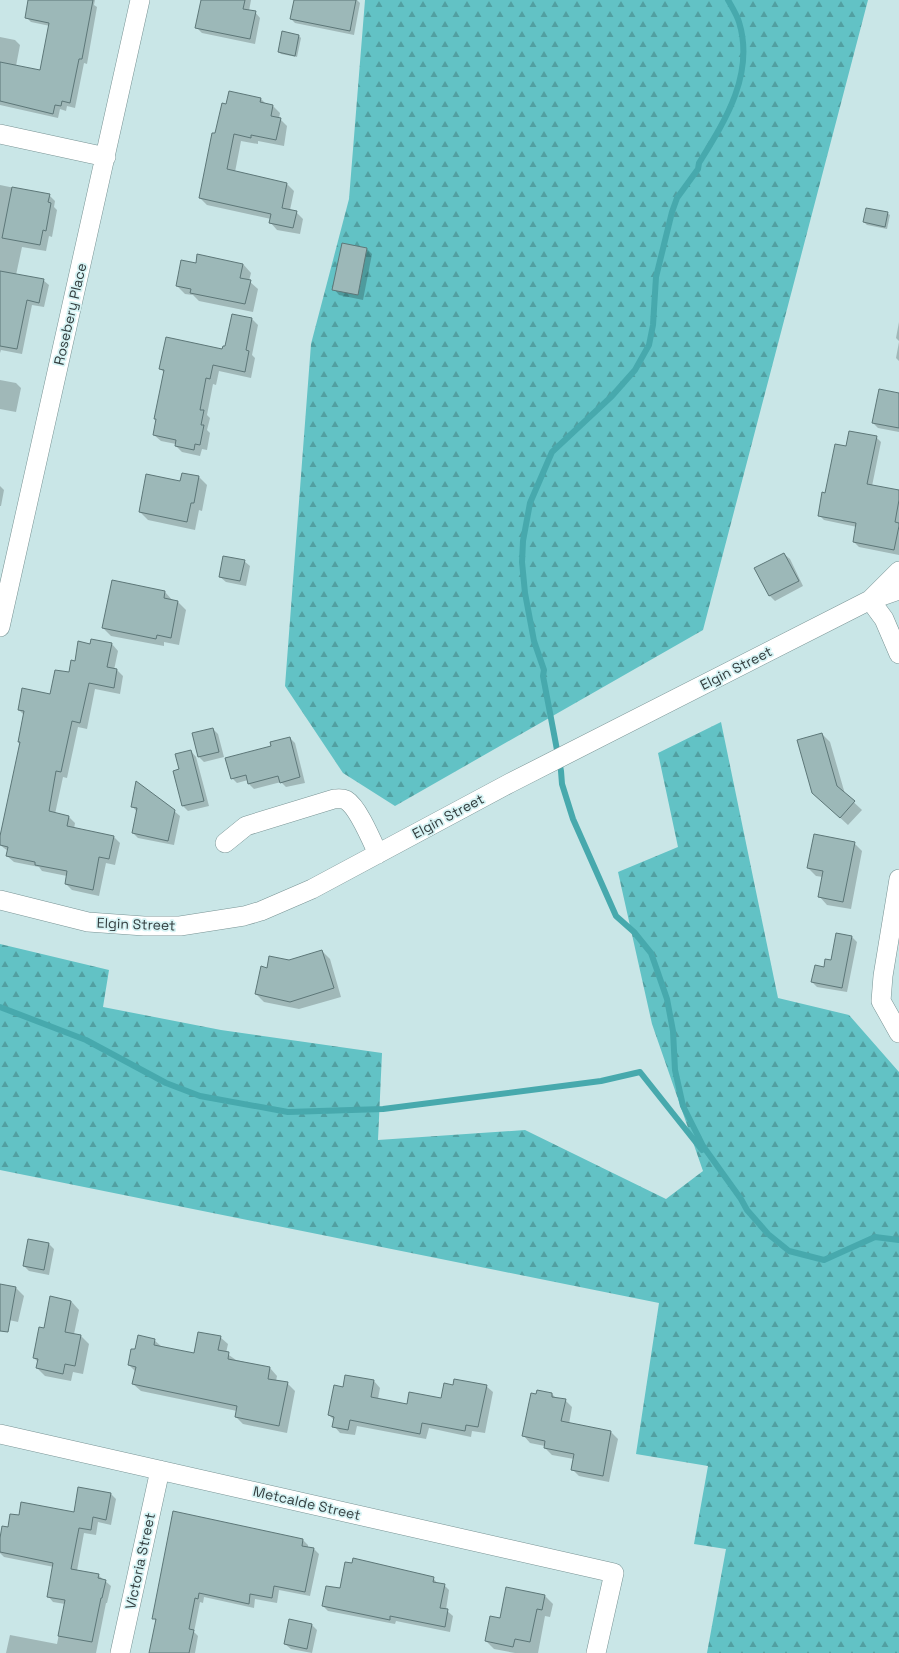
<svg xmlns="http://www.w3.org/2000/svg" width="899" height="1653" viewBox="0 0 899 1653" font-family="'Space Grotesk',sans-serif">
<defs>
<pattern id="forest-firs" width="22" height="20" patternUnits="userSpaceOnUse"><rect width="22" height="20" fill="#62c2c5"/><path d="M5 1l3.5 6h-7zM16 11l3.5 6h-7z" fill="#519fa1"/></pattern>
</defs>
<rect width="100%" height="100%" fill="#c9e6e7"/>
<path fill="url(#forest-firs)" d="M365,0H868L703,630L395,806L343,773L285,686L311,344L349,199Z
M721,722L778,998L849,1015L899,1072V1653H707L726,1549L694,1544L708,1466L636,1454L659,1303L0,1170V944L109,970L103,1007L221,1030L382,1053L378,1140L525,1130L666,1199L703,1171L652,1024L618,872L678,847L658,753Z"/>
<path fill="#0003" d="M29,0H95L94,5L97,7L87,64L84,63L75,108L67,106L66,111L60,109L58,118L0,105V37L15,40L20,45L16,66L41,71L50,26L31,22L26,17Z
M215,0H251L249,11L255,12L260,18L255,44L202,33L197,28Z
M295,0H357L360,3L354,35L295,23L291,19Z
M299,36L301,38L297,57L281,54L279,52Z
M261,99L266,104L273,106L280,113L279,118L287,126L284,146L258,141V144L241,141L235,172L287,184L294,191L290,210L296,212L303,219L300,234L277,230L270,222L271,219L207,205L200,198L216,134L227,105Z
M0,185L49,195L55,201L54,207L57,210L52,237L49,236L46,251L22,247L16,275L43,280L49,285L44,307L32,305L22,354L1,350L0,353Z
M887,213L890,215L887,229L867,225L864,222Z
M367,249L372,254L363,300L339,295L334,289Z
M196,264H243L251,273L249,281L258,289L253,312L199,301L193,295L185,294L177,286Z
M252,319L258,325L252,355L255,358L251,378L219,371L216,385L213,384L207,415L210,418L207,430L210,433L207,450L202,449L200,456L182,452L176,446V444L161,441L154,435L157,421L155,418L165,373L160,369L223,350Z
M899,322V341L896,338Z
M899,342V361L896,358Z
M0,380L16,383L21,388L16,412L0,409Z
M899,394V432L878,428L873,423Z
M876,437L881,442L872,486L899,491V555L859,547L854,542L857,527L824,520L819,515L826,494L847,447Z
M199,477L207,485L202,511L199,510L195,530L148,520L140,512L181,482Z
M0,486L4,490L1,506H0Z
M784,554L790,559L803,586L775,601L769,595Z
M244,561L250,566L246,586L226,582L220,577Z
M112,581L165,592L173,601L178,602L186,610L179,645L164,642V646L111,636L103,628Z
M112,644L118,651L114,670H117L123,676L120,694L95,689L87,729L78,727L67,778L63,777L55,814L69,817L75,823L74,829L113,836L120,843L115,865L106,863L99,896L72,890L66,884L67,876L42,871L39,867L14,862L7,856L8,851L0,845V842L21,744L19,742L24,715L19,710L51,695L69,674L75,662L91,645Z
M213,729L218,734L224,757L204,762L199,757Z
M822,734L830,742L845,794L862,810L848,825L822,801Z
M290,738L295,743L305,783L286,787L281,782L254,789L249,784L248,780L237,783L232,778L272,747Z
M191,751L196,757L209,806L188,811L183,806L174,772L180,770Z
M132,806L174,811L180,816L174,845L138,838L133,833L137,812Z
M854,843L862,851L851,909L827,905L819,896L823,877L816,876L808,868Z
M852,937L857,942L847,992L817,987L812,982Z
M322,951L330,959L341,997L299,1009L264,1002L256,994L268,969Z
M29,1240L49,1244L54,1249L49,1275L29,1271L24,1266Z
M0,1285L16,1288L24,1296L18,1322L0,1318Z
M71,1301L79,1310L74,1334L81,1336L89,1344L83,1374L73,1372L71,1381L45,1376L37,1368L38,1362L34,1358L45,1329Z
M220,1337L228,1344L226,1353L236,1360L270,1368L277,1376L276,1381L287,1383L295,1391L287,1433L243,1424L236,1417L237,1411L141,1391L133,1384L136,1372L129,1365L136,1351L154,1340L162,1347L194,1354Z
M346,1376L374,1381L380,1388L378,1399L408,1405L442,1399L454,1386H486L493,1392L485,1433L472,1431L471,1437L429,1428L426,1439L357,1426L355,1435L340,1433L334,1426L335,1421L329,1415L344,1388Z
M552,1394L557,1399L565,1400L572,1407L569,1424L611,1432L618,1439L609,1482L579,1476L572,1469L574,1459L552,1455L545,1448V1446L530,1443L524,1436L537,1395Z
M111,1494L116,1499L111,1525L98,1522L96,1535L84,1533L77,1571L98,1575L111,1586L107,1603H106L96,1653H6L10,1635L57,1644L65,1604L53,1602L48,1596L54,1567L4,1557L0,1553V1543L9,1528L19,1517L74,1513Z
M174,1512L303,1540L308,1545V1548L314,1549L319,1554L310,1596L279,1590L277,1603L255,1599L254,1608L204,1597L203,1603L200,1602L194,1632L198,1636L195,1653H150L156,1621L154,1618Z
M433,1578L438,1584L444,1585L449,1590L446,1610L453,1616L450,1632L396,1621L395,1624L328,1611L323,1606L341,1590Z
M545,1596L553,1604L550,1617L545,1616L538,1653H515L494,1649L486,1641L500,1619Z
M312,1625L317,1630L312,1653L291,1649L285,1644Z"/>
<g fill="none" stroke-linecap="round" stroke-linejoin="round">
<path stroke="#47a9ad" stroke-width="6" d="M728,0C732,7 737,15 739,22C755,74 725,121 699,163L698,169L677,198L672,212L656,277L653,325L649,345L635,370L612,396L552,452L530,503L523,541L522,562L525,593L534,641L544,670L543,676L561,771L562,784L573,819L616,916L634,932L651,953L657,970L667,999L673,1031L675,1070L683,1106L703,1146L741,1199L747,1210L768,1234L789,1251L824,1260L875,1237L899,1240
M0,1007L86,1040L166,1083L200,1096L288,1112L383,1109L601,1081L640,1072L702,1150"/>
</g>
<path fill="#9cb8b8" stroke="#5d7778" d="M28,0H93L82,59H79L70,103L62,101L61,106L55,105L53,114L0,101V62L40,70L49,23L25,18Z
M201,0H245L243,9L256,11L250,39L195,28Z
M294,0H356L350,31L290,19Z
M282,31L299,35L295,56L278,52Z
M229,91L261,98L260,102L273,105L271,116L281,118L276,140L251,135V138L234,134L227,169L287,183L282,208L297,211L293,228L269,223L271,214L199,198L212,133H215L222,103L226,104Z
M12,187L50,194L48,202L51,203L46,231L43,230L40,245L2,238Z
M866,208L888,212L885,227L863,222Z
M342,243L367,248L358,295L332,290Z
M197,254L243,264L240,278L251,280L245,304L190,293L191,289L176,286L181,260L196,263Z
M0,271L44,279L39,303L27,300L17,349L0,346Z
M232,314L252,318L246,350L249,351L245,372L213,365L210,379L206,378L200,410H204L201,425H204L200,445L195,444L194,450L175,446L176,440L153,435L156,419H154L164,370L159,369L166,337L222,349L223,346H225Z
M879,389L899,393V428L872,423Z
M849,431L877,436L867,484L899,490V500L895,522L899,523V526L894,550L853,542L856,523L818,516L822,492L825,493L835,444L846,446Z
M182,473L199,476L194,503H191L187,522L139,512L146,474L180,481Z
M784,553L799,581L769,596L754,568Z
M223,556L245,560L240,581L219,577Z
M112,580L165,591L164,598L178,601L171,638L157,635L156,639L102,628Z
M91,639L112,643L107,667L117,669L114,688L89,683L80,723L72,721L61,772L56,771L49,811L69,816L67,826L114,836L109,859L99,857L93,890L65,884L67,871L35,865V862L6,856L8,847L0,845V836L20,742H18L24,711L18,710L22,688L50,694L55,670L69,672L71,660L75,661L78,641L90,644Z
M213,728L219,752L198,757L192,733Z
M822,733L837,786L855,801L840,818L812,793L797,740Z
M290,737L300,777L280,783L278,776L248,784L246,775L231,779L225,758L271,746L270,742Z
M191,750L204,801L182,806L173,771L179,769L175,754Z
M136,781L175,810L168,841L132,833L137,808L131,807Z
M814,834L855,842L843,902L818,897L823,871L807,868Z
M836,933L852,936L842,988L811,982L815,965L824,967L825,959L831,960Z
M322,950L334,988L290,1002L255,994L261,966L267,968L269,956L289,960Z
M28,1239L49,1243L44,1270L23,1266Z
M0,1284L16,1287L8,1332L0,1331Z
M50,1296L71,1301L65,1332L81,1335L75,1366L65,1364L63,1374L36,1368L38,1359L33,1358L39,1327L44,1328Z
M198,1332L221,1336L218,1350L229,1352L228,1359L270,1367L268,1379L288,1382L279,1426L235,1417L237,1406L132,1384L136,1367L128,1365L131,1349H135L138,1335L155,1339L154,1345L194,1353Z
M345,1375L374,1380L371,1397L407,1404L409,1392L441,1398L444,1383L453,1385L454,1379L487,1385L478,1427L466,1425L465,1431L422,1423L420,1434L350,1420L348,1430L332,1427L334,1417L328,1415L334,1385L343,1387Z
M537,1390L552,1393V1397L566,1399L561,1421L611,1431L603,1476L571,1470L574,1454L544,1448L545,1441L522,1436L531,1393L536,1394Z
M78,1487L111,1493L106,1520L93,1517L91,1530L79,1528L71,1569L99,1574L98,1578L106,1580L102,1598H101L92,1642L58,1636L65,1600L47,1597L53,1563L0,1552V1538L2,1526L8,1527L10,1514L19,1515L21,1502L74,1512Z
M173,1511L303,1539L302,1546L314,1548L305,1592L274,1586L272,1598L250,1594L249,1604L199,1593L198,1599L195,1598L189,1629L194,1630L189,1653H149L156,1619H152Z
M353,1558L434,1577L433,1582L445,1584L440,1608L448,1609L445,1627L390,1616V1620L322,1606L326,1586L340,1588L345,1562L352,1563Z
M506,1587L545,1595L542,1610L537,1609L530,1642L515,1639L513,1647L485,1641L490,1616L500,1618Z
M289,1619L312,1624L307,1649L284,1644Z"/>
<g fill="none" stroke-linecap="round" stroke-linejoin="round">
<defs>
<path id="minor" d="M0,134L106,157
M871,599L899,571
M870,600L884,619L899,654
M0,627L140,0
M225,843L246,826L334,799C337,799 342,798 346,800C358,807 372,841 378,854
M899,879L883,976L881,1001L899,1033
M0,900L88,922L144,926H180L244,916L261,911L312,889L510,783L870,600L899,590
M0,1434L614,1573L596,1653
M120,1653L160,1470"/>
</defs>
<use href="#minor" stroke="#789394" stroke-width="20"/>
<use href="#minor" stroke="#fff" stroke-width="19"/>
</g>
<g text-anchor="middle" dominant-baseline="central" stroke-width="3.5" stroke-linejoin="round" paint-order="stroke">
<g font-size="14" fill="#333e3f" stroke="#d6f3f4">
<text transform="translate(70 314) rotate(-77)">Rosebery Place</text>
<text transform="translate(736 668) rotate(-27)">Elgin Street</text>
<text transform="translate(448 816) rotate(-28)">Elgin Street</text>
<text transform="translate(136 924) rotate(2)">Elgin Street</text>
<text transform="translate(307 1503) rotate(13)">Metcalde Street</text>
<text transform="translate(140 1561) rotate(-78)">Victoria Street</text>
</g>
</g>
</svg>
